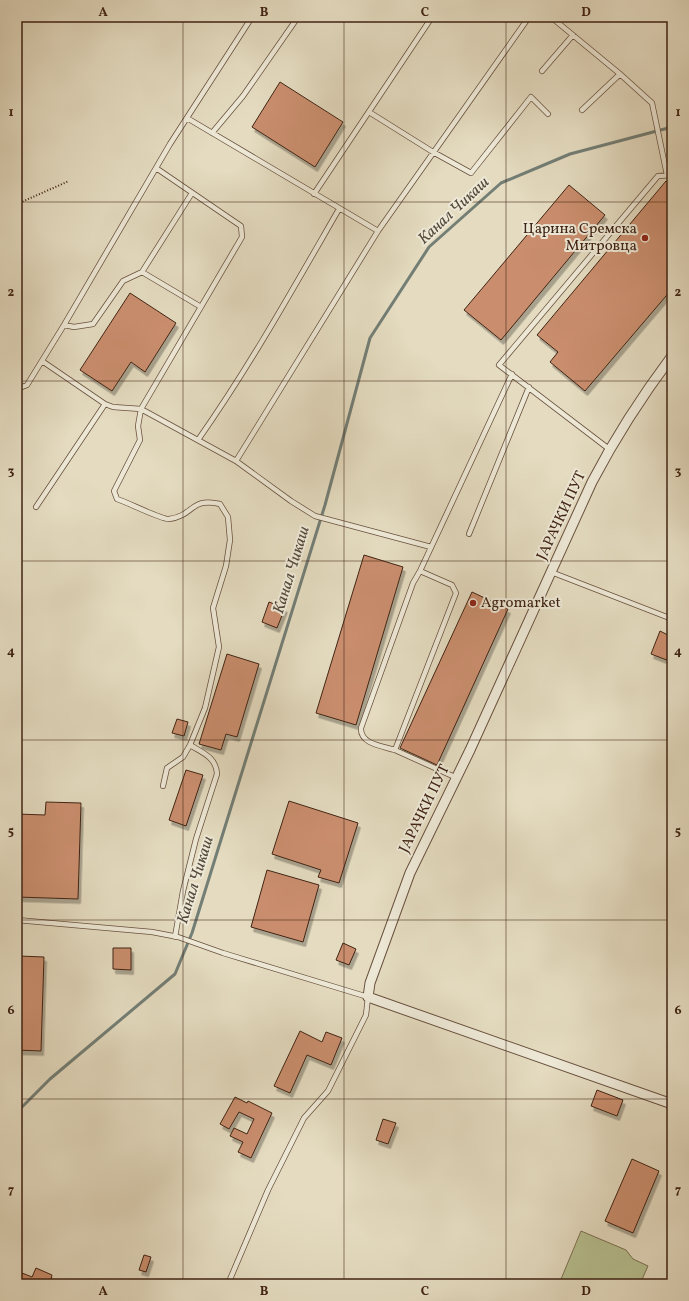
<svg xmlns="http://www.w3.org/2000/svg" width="689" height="1301" viewBox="0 0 689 1301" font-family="Vollkorn,serif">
<defs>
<filter id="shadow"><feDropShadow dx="2.5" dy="4.5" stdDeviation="0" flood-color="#0004"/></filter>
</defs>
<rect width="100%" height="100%" fill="#e4dbc0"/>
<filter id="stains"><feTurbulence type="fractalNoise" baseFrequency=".005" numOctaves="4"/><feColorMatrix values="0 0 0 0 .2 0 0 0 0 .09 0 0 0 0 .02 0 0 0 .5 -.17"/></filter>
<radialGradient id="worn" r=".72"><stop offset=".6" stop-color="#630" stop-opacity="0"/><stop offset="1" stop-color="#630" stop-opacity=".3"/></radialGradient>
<path fill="#b7bf90" stroke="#7b7152" d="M581,1231L626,1250L633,1259L648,1266L640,1284H559Z"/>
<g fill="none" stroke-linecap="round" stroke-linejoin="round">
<path stroke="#737e75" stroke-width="3" d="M17,1112L50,1079L175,974L192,933L325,505L370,338L429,247L501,183L570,154L672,127"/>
</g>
<path fill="#ca8e6e" stroke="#3f2313" filter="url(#shadow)" d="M280,82L343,122L315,167L252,127Z
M666,181L672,187V289L585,391L550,362L558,352L537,335Z
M569,185L605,215L501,340L464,310Z
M130,293L176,323L145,372L131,362L112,391L80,370Z
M364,555L403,567L356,725L316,713Z
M472,592L508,609L437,765L400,748Z
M269,602L285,608L277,628L262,622Z
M660,631L672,637V662L651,654Z
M227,654L259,664L237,737L226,734L221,750L199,744Z
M177,719L188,722L184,736L172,733Z
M186,770L203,775L186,826L169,820Z
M289,801L358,823L339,883L318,877L321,870L272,854Z
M46,802L81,803L78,899L17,897V814L45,815Z
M267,870L319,885L303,942L251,927Z
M343,943L356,949L349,965L336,960Z
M113,948H131V970L113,969Z
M19,956L44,957L41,1051L17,1050Z
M300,1031L322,1042L326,1032L342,1038L331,1065L307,1055L290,1093L274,1086Z
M597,1090L623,1100L617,1116L591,1106Z
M235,1097L247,1103L248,1101L272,1113L251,1158L238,1152L243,1142L230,1136L234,1128L247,1134L254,1119L239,1112L229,1129L220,1124Z
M383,1119L396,1123L388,1144L376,1140Z
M632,1159L659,1171L633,1233L605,1221Z
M144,1255L151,1257L146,1272L139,1270Z
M36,1268L52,1275L50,1284H17V1271L32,1277Z"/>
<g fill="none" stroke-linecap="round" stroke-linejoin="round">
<defs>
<path id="service" d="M551,17L620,74L652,103L667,175
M542,71L573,35
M582,110L620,74
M369,112L433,152L471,173L531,97L548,114
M187,118L378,231
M212,133L243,96L298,17
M156,168L241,226L242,237L141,409L138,426L140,440L114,491L117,499C127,502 162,520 169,519C194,516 190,497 220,504L228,517L230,540L226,566L213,608L219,647L205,708L190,745L183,757L167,768L163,786
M314,194L432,17
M142,272L201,307
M64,325L74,327L93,324L123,281L142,272L192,193
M42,361L105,404L113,407L141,409L236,461L291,501L315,516L431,547
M17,389L27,385L64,325L170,144L252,17
M198,440C250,366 294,287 339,209
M609,449L499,365L658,176L672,175
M236,461L378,231L529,17
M36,507L105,404
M469,534L529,387
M551,572L672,619
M395,750C382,746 360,744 361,728L413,583L420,571
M457,778L395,750L456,593L452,585L420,571L512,374
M17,920L152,932L178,937L223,953L368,997L366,1015L328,1091L304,1118L268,1190L228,1284
M175,937L183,891L196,839L217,774C216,757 203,753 190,745"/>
<path id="minor" d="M672,356C642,396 615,438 592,482L470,750L410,873L370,983L368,997L672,1104"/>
</defs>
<use href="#service" stroke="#68513e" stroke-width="6"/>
<use href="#minor" stroke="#68513e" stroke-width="11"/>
<path stroke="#3f2313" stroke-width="2" stroke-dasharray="1 2" stroke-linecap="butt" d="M17,204L69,181"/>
<use href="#service" stroke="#ede8d6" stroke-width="4.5"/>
<use href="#minor" stroke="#ede8d6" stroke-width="9"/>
</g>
<path fill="none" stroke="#3f2313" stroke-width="1" stroke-opacity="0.55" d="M183,17V1284M344,17V1284M506,17V1284M17,202H672M17,381H672M17,561H672M17,740H672M17,920H672M17,1099H672"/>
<g fill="#8f2418" stroke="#ede8d6" stroke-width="1.5">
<circle cx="645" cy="238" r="4"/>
<circle cx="473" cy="603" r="4"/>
</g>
<g text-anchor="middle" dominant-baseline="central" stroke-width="4" stroke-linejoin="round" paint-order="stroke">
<g font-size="15" fill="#3f2313" stroke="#ede8d6" text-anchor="end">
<text x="637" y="229">Царина Сремска<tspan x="637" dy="17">Митровца</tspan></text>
<text x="481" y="603" text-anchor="start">Agromarket</text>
</g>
<g font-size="15" fill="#3f2313" stroke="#ede8d6">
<text transform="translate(562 516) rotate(-65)">ЈАРАЧКИ ПУТ</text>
<text transform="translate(425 809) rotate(-64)">ЈАРАЧКИ ПУТ</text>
</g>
<g font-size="16" font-style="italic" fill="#54493c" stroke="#ede8d6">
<text transform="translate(454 211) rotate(-43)">Канал Чикаш</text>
<text transform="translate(292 570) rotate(-73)">Канал Чикаш</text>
<text transform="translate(196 880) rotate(-73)">Канал Чикаш</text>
</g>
</g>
<rect width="689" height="1301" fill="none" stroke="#e4dbc0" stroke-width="44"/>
<rect x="22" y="22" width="645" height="1257" fill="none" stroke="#3f2313" stroke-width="1.5"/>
<g font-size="13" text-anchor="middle" font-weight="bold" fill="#3f2313">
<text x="103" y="16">A</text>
<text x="264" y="16">B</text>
<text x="425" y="16">C</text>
<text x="586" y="16">D</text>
<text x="11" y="116">1</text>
<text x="678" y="116">1</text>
<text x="11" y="296">2</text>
<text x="678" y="296">2</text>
<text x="11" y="475">3</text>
<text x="678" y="475">3</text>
<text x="11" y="655">4</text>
<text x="678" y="655">4</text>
<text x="11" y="835">5</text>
<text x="678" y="835">5</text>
<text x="11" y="1014">6</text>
<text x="678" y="1014">6</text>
<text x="11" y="1194">7</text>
<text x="678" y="1194">7</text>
<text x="103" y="1295">A</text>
<text x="264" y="1295">B</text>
<text x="425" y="1295">C</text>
<text x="586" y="1295">D</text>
</g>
<rect width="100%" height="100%" filter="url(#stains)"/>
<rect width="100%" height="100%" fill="url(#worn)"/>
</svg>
